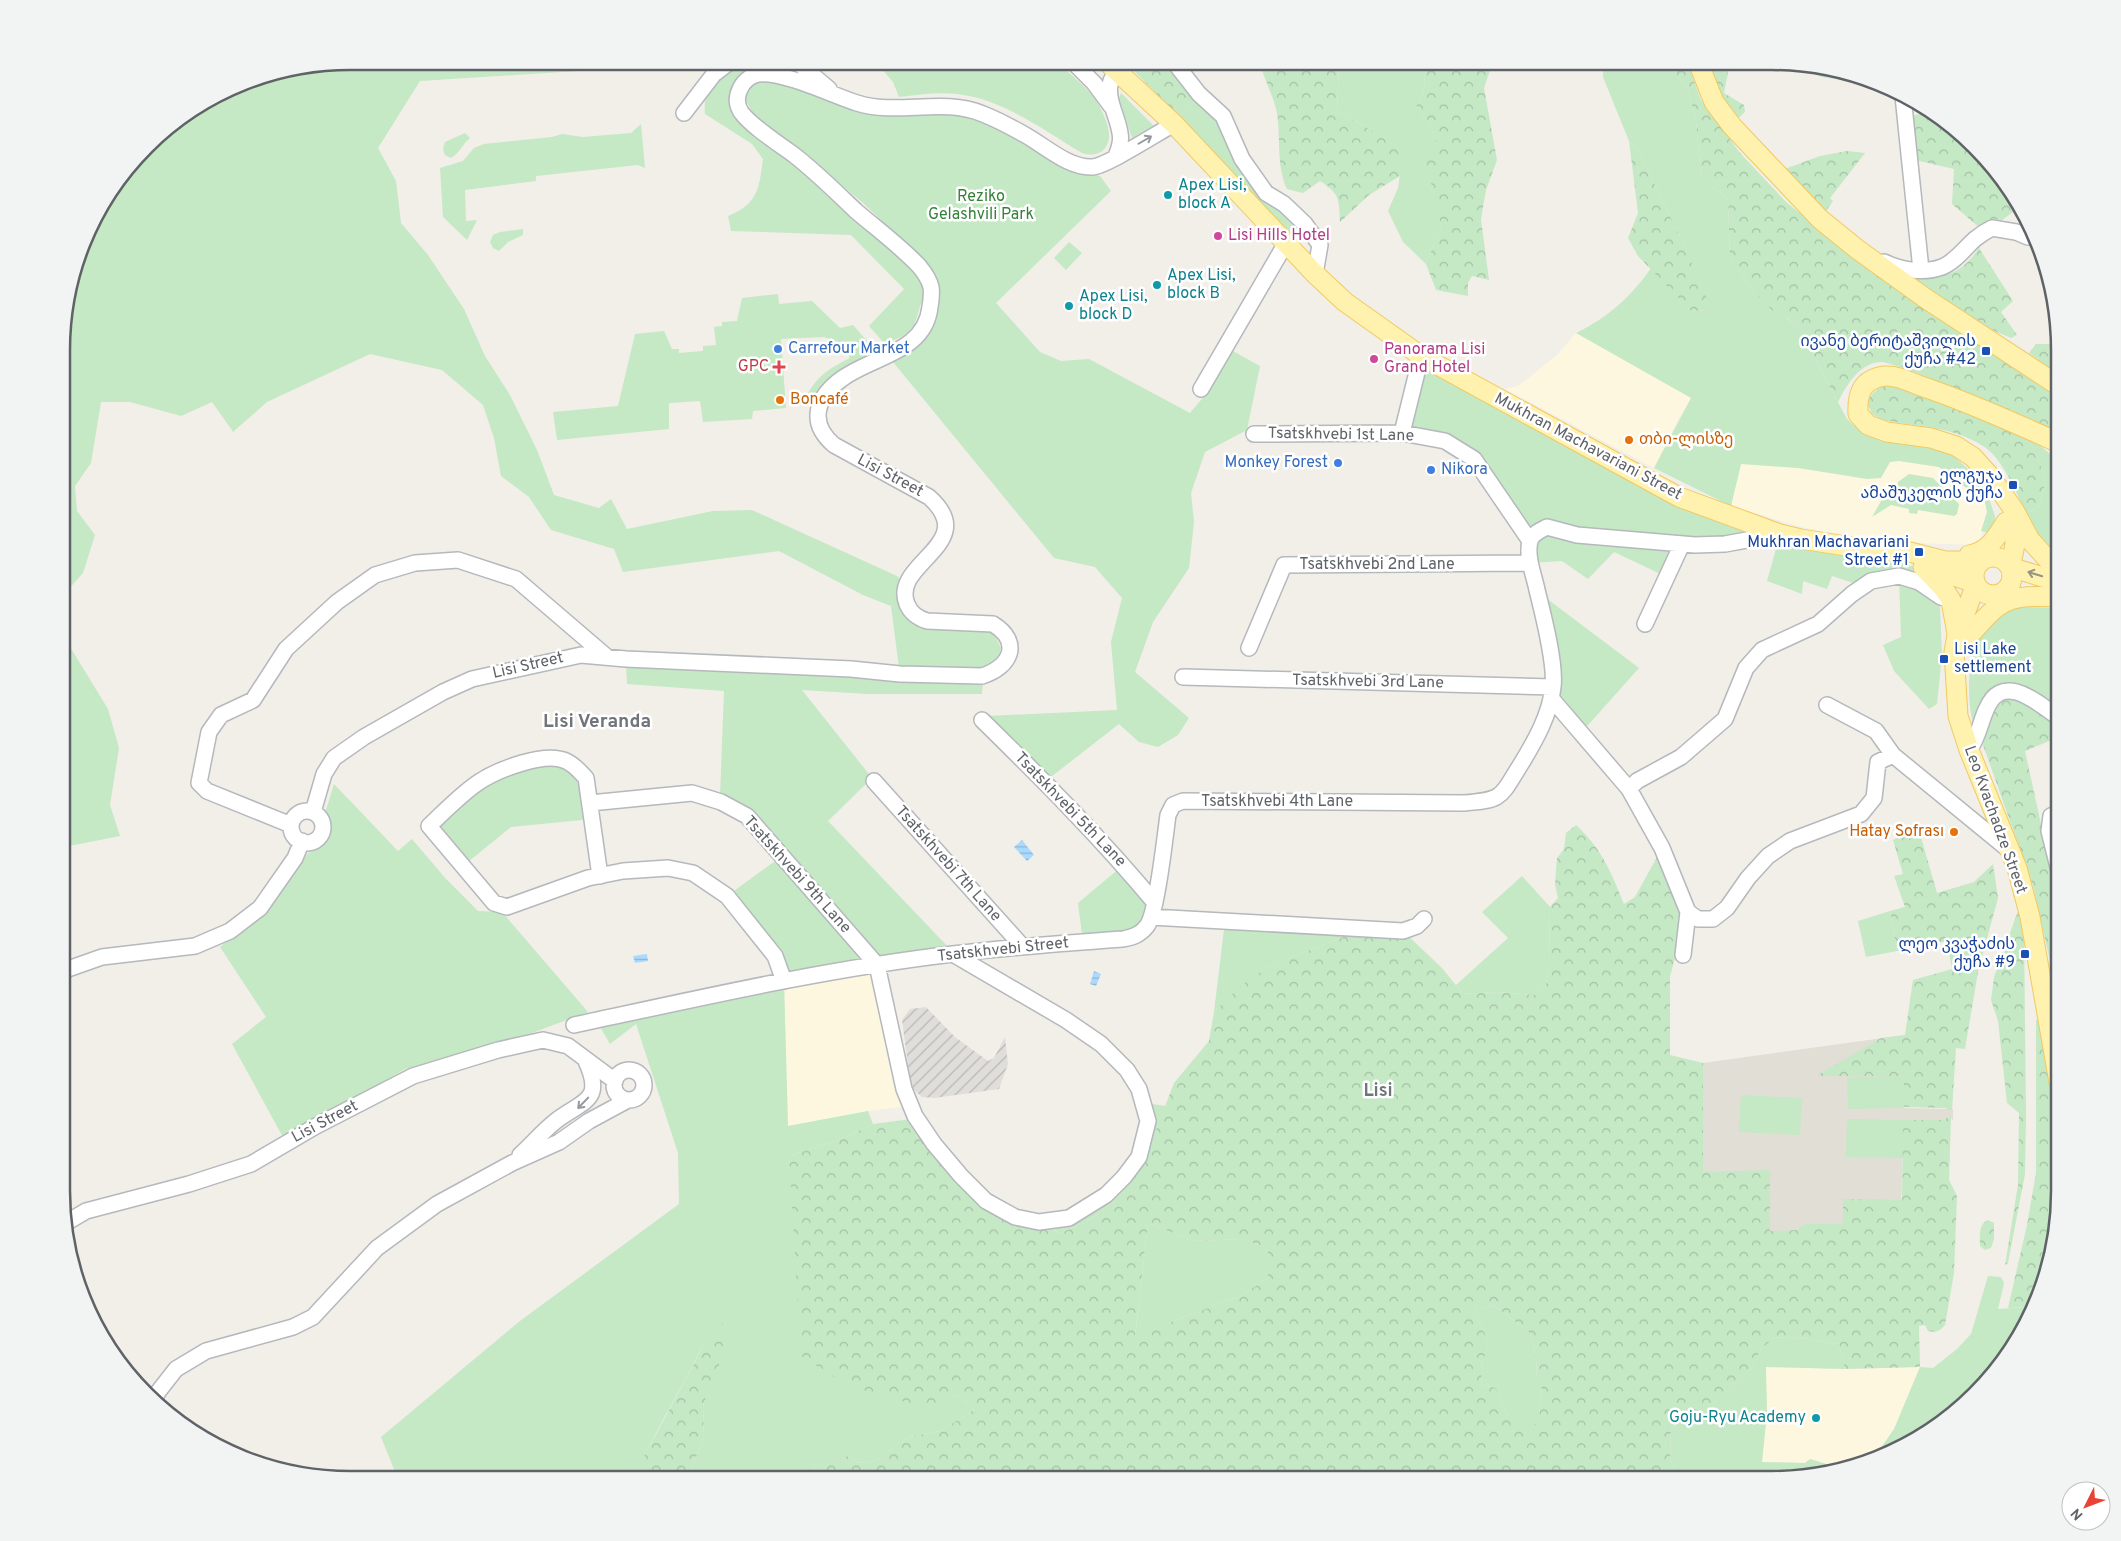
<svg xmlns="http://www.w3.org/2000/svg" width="2121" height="1541" viewBox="0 0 2121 1541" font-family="Overpass,'Noto Sans Georgian',sans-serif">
<defs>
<pattern id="industrial-furrows" width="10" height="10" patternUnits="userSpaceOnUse" patternTransform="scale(1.25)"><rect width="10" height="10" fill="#e0deda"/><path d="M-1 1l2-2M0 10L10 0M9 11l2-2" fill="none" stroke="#b9b8b5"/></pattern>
<pattern id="forest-crowns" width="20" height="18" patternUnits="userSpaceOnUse" patternTransform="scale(1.25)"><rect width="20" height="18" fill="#c5e8c5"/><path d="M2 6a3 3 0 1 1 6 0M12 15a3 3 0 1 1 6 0" fill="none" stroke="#a3c0a4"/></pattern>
<pattern id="water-rules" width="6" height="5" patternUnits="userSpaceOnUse" patternTransform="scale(1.25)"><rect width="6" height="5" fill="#aadaff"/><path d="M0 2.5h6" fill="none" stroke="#8eb4d2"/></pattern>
</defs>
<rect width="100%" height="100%" fill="#f1efe8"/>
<path fill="#fef7e0" d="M1576,333L1692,398L1680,416L1654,468L1505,389L1518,386L1557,355Z
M1899,461L1939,467L1985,503L1987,512L1979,545L1882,542L1805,528L1731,506L1741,464L1798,468Z
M877,965L909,1106L868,1111L788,1126L784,981Z
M1765,1367L1845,1369L1920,1367L1894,1429L1876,1455L1846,1470L1810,1459L1805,1463L1762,1462L1767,1413Z"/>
<path fill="url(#industrial-furrows)" d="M926,1007L955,1037L988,1061L994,1058L1005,1037L1008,1064L999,1089L934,1098L922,1097L913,1089L910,1080L902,1020L910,1009Z"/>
<path fill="#e1ded6" d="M1905,1035L1904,1108L1953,1109V1120L1951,1118L1946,1120H1903L1900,1272L1703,1270V1063Z"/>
<path fill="#c5e8c5" d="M350,61H609L610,69L420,81L378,148L396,181L401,223L428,255L464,309L485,356L510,395L537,450L554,495L599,508L611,499L627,529L713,511L752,510L897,576L902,581L907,613L986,628L993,632L1001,648L999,657L986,669L899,668L891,606L863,595L779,551L623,572L614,549L551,530L529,497L501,476L494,438L483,405L442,370L370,354L267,402L234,431V433L212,402L181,416L130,402H101L91,463L75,486L77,511L95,535L83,573L65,593L64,600V313L91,222L159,133L240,83Z
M748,61H761L767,68L744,71L733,85L730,105L736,119L786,156L893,248L922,280L923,297L914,326L903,336L885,344L869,326L904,289L851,235L731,231L728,216C758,204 759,189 763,159L752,144L705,114C702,84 721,69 748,61Z
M875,61L1058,62C1078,83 1096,91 1106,121C1109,130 1111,138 1106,147C1100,155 1091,156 1082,153C1043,130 1003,99 957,94C937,92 918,95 899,97L893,82Z
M1358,62H1416C1430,76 1425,92 1416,107L1430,123L1436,145L1427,161L1441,226L1426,264L1403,242L1388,211L1398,188L1403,152L1373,131L1337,111L1339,64L1352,72Z
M1603,62H1665L1687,87L1696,121L1701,176L1728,200L1730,258L1756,294L1797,326L1847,419L1862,433L1937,447L1950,453L1975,475L1987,493L1995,516L1994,534L1981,531L1987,512L1985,502L1939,467L1899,461L1890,462L1881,478L1867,479L1798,468L1741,464L1731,506L1654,468L1691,398L1576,333C1606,319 1633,295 1651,268L1691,311L1711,310L1683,243L1639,152L1629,141L1603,77Z
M756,80H766L831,100L953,110L978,115L1071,168L1100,176L1111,191L996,303L1040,352L1061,361L1089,359L1190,413L1206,394L1231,350L1260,366L1247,430L1205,452L1191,493L1194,522L1189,568L1153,622L1135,672L1189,718L1178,735L1158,747L1139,742L1119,724L1047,780L987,716L1117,710L1111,642L1122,598L1095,567L1054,558L893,362L929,332L937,319L936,283L922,259L862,202L753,113L745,99L748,87Z
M1121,93L1154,126L1132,138L1119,98Z
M1197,99L1220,119L1296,223L1302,235L1293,239L1179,116Z
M641,124L645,168L638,165L536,176V181L465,190L466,221L477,220L467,240L443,217L440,168L463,161L474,148L484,144L552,137L562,134L583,137L631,133Z
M465,133L470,138C462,144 460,153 451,158L445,155L443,149L445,142Z
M523,229V235L508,242L499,251L493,248L490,242L493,235L500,232Z
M1069,242L1082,253L1066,270L1054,258Z
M778,294L779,304L812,301L840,328L853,325L869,343L868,358L837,375L815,398L808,393C820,373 831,368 850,358L842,344L824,337L781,339L786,408L753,411L752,419L703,422L700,401L669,403V429L557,440L553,412L618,406L635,334L664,331L672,349H679V353L703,351V346L716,345L714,327L722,326V322L737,321L742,298Z
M1421,356L1679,497L1889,557L1923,571L1942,591L1940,606L1942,655L1937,704L1929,709L1894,671L1883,645L1901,637L1899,577L1863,586L1832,576L1827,589L1803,581L1802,594L1767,581L1780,535L1682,544L1667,577L1614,552L1588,579L1562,561L1530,563V541L1474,459L1402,433Z
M2027,435L2049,453L2059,456V562L2040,540L2026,514L2040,505L2046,478Z
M1909,474L1933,478L1959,504L1957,514L1954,516L1918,510L1917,514L1909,513V509L1891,505L1872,517L1886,492L1894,495L1898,482Z
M1538,592L1639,668L1581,733L1551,698Z
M2022,607L2059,608V714L2016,687L1975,720L1973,724C1963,681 1969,617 2022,607Z
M64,637L108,709L119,748L110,805L120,836L64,847Z
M626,664L983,681L982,694H868L802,690L872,778L828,821L950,949L876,959L720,797L724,691L627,684Z
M547,758L576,767L592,819L511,827L463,866L429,826L479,782Z
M334,784L398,851L412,839L446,879L478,911L502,912L588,1012L497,1046L405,1069L284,1139L232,1044L266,1017L220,947L269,907L308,853L321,848L331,829L325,813Z
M782,856L877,965L784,981L788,1126L868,1111L873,1124L841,1139L789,1156L950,1394L966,1401L974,1410L940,1431L909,1437L876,1461L858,1463L847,1456L809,1470L810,1479H693L691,1470L704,1438L703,1405L722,1357L704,1342C683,1389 653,1431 635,1479H398L381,1437L520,1321L679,1204L678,1153L636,1024L610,1044L599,1025L784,981L727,896Z
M1121,867L1155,903L1143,931L1083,942L1078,903Z
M1522,876L1550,907L1549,966L1546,985L1534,995L1497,992L1463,994L1456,985L1508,938L1482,912Z
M1890,911L1897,951L1866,957L1858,921Z
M1225,921L1364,929L1269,966L1242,986L1214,1012Z
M1904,1076V1108L1848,1109L1847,1077Z
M1741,1095L1802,1098L1800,1135L1739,1132Z
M1144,1103L1167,1106L1141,1169L1113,1202L1089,1221L1060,1233L1039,1222L1069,1218L1139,1157Z
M1847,1119L1903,1120V1158L1846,1157Z
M1148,1223L1194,1241L1241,1239L1268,1248V1278L1240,1296L1171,1322L1135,1338Z
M1988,1276L2001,1277L2004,1283L1998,1309L2032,1307L2000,1367L1961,1408L1899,1450L1861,1464L1876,1455L1894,1429L1920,1367L1933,1368L1957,1349L1971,1334Z
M1495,1306L1530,1333L1536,1359L1537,1380L1542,1388L1539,1415L1532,1431L1506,1413L1496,1388L1481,1385L1483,1361L1489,1343L1474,1309Z
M1775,1337L1810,1339L1839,1344L1845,1369L1766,1367L1767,1413L1762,1462L1805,1463L1810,1459L1846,1470L1771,1480H1678L1670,1458L1671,1427L1698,1416L1751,1369L1761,1349Z"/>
<path fill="url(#forest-crowns)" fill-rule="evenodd" d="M1125,62H1168L1197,99L1179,116Z
M1259,62H1358L1352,73L1339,65L1337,111L1373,131L1404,152L1400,176L1369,195L1340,222C1339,199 1340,194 1320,181L1303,193L1287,189C1276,165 1281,139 1277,113C1274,98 1264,78 1259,62Z
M1416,62H1493L1484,88L1497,160L1486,190L1481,219L1489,280L1472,276L1468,283V296L1436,290L1426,264L1441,226L1426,161L1436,145L1430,123L1416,107C1425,92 1430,76 1416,62Z
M1665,62H1687L1701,100L1740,153L1786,202L1874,273L2059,397V433L1905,368C1898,367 1889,363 1882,362C1860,362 1846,386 1838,402L1797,326L1786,317L1777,315L1756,294L1730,258L1728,200L1701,176L1696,121L1687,87Z
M1708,62H1730L1724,93L1744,105L1745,112L1736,120L1712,78Z
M1779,62H1789L1881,83L1887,87L1822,77Z
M1931,112L1947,121L1988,160L2020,207L2002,220L1989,219L1981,229L1952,204L1954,169L1915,160L1910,116Z
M1629,141L1639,152L1683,243L1712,310L1691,311L1638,256L1628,238L1638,213Z
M1847,151L1865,153L1830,198L1833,201L1826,211L1798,189L1782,170L1820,156Z
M1979,248L2013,301L2001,312L2017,335L2011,338C1973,323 1939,297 1906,274C1941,277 1957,280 1979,248Z
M2036,344H2051L2059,347V375L2029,353Z
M1887,385L1954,404L2027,435L2046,478L2040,505L2026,514C2017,493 2004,462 1986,448C1957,427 1916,426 1882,420L1872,414L1867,403C1871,393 1877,389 1887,385Z
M2002,699C2028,699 2042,713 2059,732V737L2025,751L2059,906V1000L2033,886L1983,745L1991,712Z
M1576,825C1602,849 1611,872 1624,904L1635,897L1662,848L1688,912L1670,976V1055L1703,1063V1172L1770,1170V1231L1797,1230L1804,1224H1843V1199L1902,1200L1903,1120H1946V1118H1951L1949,1180L1957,1196L1954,1273L1945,1325C1940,1331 1936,1333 1928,1331L1925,1325L1919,1326L1920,1367L1845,1369L1839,1344L1810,1339L1775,1337L1761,1349L1751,1369L1698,1416L1671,1427L1670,1458L1678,1480L810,1479L808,1470L847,1456L858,1463L876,1461L909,1437L940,1431L974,1410L966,1401L950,1394L930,1408L877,1395L842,1382L801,1356L789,1156L841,1139L873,1124L912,1119L986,1201L1060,1233L1089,1221L1113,1202L1141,1169L1174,1083L1209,1041L1214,1012L1242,985L1269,966L1364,929L1403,931L1442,968L1463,994L1497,992L1534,995L1546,985L1549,966L1550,907L1558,898L1555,884L1557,858L1564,849L1566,833ZM1148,1223L1194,1241L1241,1239L1268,1248V1278L1240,1296L1171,1322L1135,1337ZM1495,1306L1530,1333L1536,1359L1537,1380L1542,1389L1539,1415L1532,1430L1506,1413L1496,1388L1481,1385L1483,1361L1489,1343L1474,1309Z
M1918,827L1937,893L1974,882L1993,864L1998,898L1978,972L1965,1049L1956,1048L1952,1110H1947L1946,1108L1904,1107V1076H1816L1881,1038L1905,1035L1913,980L1952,969L1947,941L1897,951L1890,911L1905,907L1894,876L1903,874L1893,840Z
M2018,911L2020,913L2024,933L2026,1114L2025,1174L2008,1263L2005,1265L2018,1185L2019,1113L2007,1103L1998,1021L1991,1000L1994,977Z
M2041,1018L2059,1111V1209L2044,1284L2032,1307L2008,1308L2027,1225L2036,1173V1020Z
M1988,1220L1994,1223V1239L1991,1248L1985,1250L1980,1246C1980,1237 1978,1224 1988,1220Z
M724,1322L722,1358L703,1405L704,1438L691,1470L693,1479H635L642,1460L695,1362L704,1342Z"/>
<path fill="url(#water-rules)" d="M1022,840L1034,855L1027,861L1014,847Z
M647,954L648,961L635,963L633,956Z
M1094,971L1101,974L1096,986L1090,984Z"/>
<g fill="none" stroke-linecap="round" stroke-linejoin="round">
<defs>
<path id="minor" d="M796,61L829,89
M1073,62L1094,83L1111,106
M1174,62L1199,94L1223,116L1242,159L1266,193L1284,204L1305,224L1320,245L1315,274
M1903,96L1921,270
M684,113L714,74L731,61
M1116,156C1119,149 1122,141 1120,133C1118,117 1105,97 1111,81C1112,78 1115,74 1117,71
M1884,262C1901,270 1923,274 1942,267C1955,262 1965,248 1975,239C1980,235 1986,231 1992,228L2016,232L2028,237
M1201,389L1286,243
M1402,433L1421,356
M1254,434L1402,433L1445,441L1474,459L1530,541
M1645,624L1682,544
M1249,648L1284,565L1530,563
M1183,677L1553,687
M1551,698L1629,789L1662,848L1688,912L1683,955
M1827,705L1876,731L1893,755
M982,720C1042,779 1101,838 1155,903
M1969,750C1978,739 1980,723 1986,710C2002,670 2038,703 2059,718
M874,781L1023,947
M1629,789L1637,781L1681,757L1725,719L1746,668L1762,650L1818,624L1852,594L1871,581L1899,576L1919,582L1941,597L1951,600
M590,803L692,793L721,802L747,816L877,965L904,1089L915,1116L934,1144L961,1176L986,1201L1015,1217L1039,1222L1069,1218L1106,1195L1124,1177L1139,1157L1148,1121L1139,1089L1127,1070L1101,1044L1066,1020L953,954
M291 827a16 16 0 1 1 32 0a16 16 0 1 1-32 0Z
M313,812L324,774L334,758L364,737L443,692L472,679L581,655L626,659L851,669L900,674L982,676C1011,667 1022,642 993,624L927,621C918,618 911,614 907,604C890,563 982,544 929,497L834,445C807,422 817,396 843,378C874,356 925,352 930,307C931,301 932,293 931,287C929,279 924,272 919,266C900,246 877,229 856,211C836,192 816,172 794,155C779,144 751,126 741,112C736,104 736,97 740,89C743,82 750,76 758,74C783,71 832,95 857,103C898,116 942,97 983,114C998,120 1013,128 1027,136C1046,147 1069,168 1092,167C1105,167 1159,132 1174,124
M2059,812L2051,816L2049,831L2059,871
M291,825L207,791L199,783L209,732L221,715L253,700L286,649L337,602L375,575L415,563L458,560L516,579L607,657
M600,876L586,778C580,772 575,765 566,761C545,751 497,770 479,782C461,794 445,811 429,826L494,903L507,907L588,878L623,871L668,868L693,873L727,896L775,956L784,981
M1688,912L1698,919H1713L1727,908L1748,878L1768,856L1790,841L1861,814L1874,798L1878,762L1893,755L2009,850
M1151,917L1403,931L1417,926L1424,919
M64,972L68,969L102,957L195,946L230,931L260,908L295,858L302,841
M574,1025C700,998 825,969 953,954C1010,947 1066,943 1123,939C1133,937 1140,935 1147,926C1157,913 1165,836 1168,815L1173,805L1183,801L1464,803C1504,800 1500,797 1521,764C1535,741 1550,715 1553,687C1556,664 1543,614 1537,590C1534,575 1526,556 1530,541C1532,534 1541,530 1547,527L1577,535L1695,545L1725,544L1780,534
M614 1085a15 15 0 1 1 30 0a15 15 0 1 1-30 0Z
M520,1155C532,1144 544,1130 557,1120C584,1100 604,1101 586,1061
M64,1224L86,1211L189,1184L251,1164L316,1126L413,1076L498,1050L543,1040L568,1046L615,1081
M155,1398L158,1392L176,1369L206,1351L293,1327L313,1317L377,1248L437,1204L512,1163L559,1142L589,1121L626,1101"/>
<path id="major" d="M1107,62L1174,124L1315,274L1345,302L1421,356L1679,497L1780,534L1801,539L1878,551L1910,552L1945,561H1981
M1698,62L1714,102L1732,126L1820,219L1857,249L1925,298L2059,386
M2059,443C2013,422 1966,401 1918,385C1908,381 1896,375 1885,376C1862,379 1857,393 1858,414L1868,425L1887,432L1931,438L1956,446L1973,457L1990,476L2014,510L2030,540L2059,572
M1969,555C1988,552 1997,537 2006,522
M1974 576a19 19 0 1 1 38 0a19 19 0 1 1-38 0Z
M1925,566L1975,583
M2010,566C2015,549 2018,535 2011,518
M1923,567L1944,589L1951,600L1957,634
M2010,567L2059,582
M1976,584L1957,635L1954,652L1958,716L1969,750L2017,868L2030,917L2059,1082
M1969,636C2003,597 2007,595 2059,597"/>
</defs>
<use href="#minor" stroke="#b5b8bc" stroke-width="18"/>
<use href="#major" stroke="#f2c960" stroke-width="21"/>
<use href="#minor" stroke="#fff" stroke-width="15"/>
<use href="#major" stroke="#fff2af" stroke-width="19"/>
</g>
<defs><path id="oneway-shaft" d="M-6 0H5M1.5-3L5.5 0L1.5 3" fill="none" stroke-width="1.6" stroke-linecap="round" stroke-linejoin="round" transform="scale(1.25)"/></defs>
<g stroke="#979a9d">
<use href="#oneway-shaft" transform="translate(1145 140) rotate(-30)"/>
<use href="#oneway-shaft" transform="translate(583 1103) rotate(134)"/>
</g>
<use stroke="#979581" href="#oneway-shaft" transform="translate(2035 574) rotate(-163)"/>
<g fill="#0f9aa8" stroke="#fff" stroke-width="2">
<circle cx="1168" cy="195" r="5"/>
<circle cx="1157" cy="285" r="5"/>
<circle cx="1069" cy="306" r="5"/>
<circle cx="1816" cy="1418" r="5"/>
</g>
<g fill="#d1479c" stroke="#fff" stroke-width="2">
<circle cx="1218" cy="236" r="5"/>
<circle cx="1374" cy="359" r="5"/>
</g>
<g fill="#3f7fe0" stroke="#fff" stroke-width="2">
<circle cx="778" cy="349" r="5"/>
<circle cx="1338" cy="463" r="5"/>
<circle cx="1431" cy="470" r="5"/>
</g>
<g fill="#1a4fb4" stroke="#fff" stroke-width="2">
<rect x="1981" y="346" width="10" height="10" rx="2.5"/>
<rect x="2008" y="480" width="10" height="10" rx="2.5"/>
<rect x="1914" y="547" width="10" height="10" rx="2.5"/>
<rect x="1939" y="654" width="10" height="10" rx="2.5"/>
<rect x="2020" y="949" width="10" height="10" rx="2.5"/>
</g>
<path fill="#e0444e" stroke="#fff" stroke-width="2" d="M776.5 359.5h5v5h5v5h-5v5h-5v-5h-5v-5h5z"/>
<g fill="#e8710a" stroke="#fff" stroke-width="2">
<circle cx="780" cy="400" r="5"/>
<circle cx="1629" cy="440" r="5"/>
<circle cx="1954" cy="832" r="5"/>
</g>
<g text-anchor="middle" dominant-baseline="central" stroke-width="5" stroke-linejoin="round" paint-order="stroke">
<g font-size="16" fill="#0d838f" stroke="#fff" text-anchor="start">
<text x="1178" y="186">Apex Lisi,<tspan x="1178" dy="18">block A</tspan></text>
<text x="1167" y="276">Apex Lisi,<tspan x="1167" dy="18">block B</tspan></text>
<text x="1079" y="297">Apex Lisi,<tspan x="1079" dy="18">block D</tspan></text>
<text x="1806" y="1418" text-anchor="end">Goju-Ryu Academy</text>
</g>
<g font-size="16" fill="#348238" stroke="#fff">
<text x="981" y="197">Reziko<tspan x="981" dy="18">Gelashvili Park</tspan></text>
</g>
<g font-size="16" fill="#b23c85" stroke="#fff" text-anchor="start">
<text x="1228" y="236">Lisi Hills Hotel</text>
<text x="1384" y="350">Panorama Lisi<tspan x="1384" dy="18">Grand Hotel</tspan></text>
</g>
<g font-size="16" fill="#164399" stroke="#fff" text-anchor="end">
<text x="1976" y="342">ივანე ბერიტაშვილის<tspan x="1976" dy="18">ქუჩა #42</tspan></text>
<text x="2003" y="476">ელგუჯა<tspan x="2003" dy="18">ამაშუკელის ქუჩა</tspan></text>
<text x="1909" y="543">Mukhran Machavariani<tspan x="1909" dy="18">Street #1</tspan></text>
<text x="1954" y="650" text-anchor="start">Lisi Lake<tspan x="1954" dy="18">settlement</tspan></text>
<text x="2015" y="945">ლეო კვაჭაძის<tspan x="2015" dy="18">ქუჩა #9</tspan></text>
</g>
<g font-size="16" fill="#366cbe" stroke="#fff" text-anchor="start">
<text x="788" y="349">Carrefour Market</text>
<text x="1328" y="463" text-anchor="end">Monkey Forest</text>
<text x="1441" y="470">Nikora</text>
</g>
<g font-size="16" fill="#be3a42" stroke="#fff" text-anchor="end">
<text x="769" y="367">GPC</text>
</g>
<g font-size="16" fill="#c56008" stroke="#fff" text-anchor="start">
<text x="790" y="400">Boncafé</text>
<text x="1639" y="440">თბი-ლისზე</text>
<text x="1944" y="832" text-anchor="end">Hatay Sofrası</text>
</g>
<g font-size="16" fill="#5f6368" stroke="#fff">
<text transform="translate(1341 435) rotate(1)">Tsatskhvebi 1st Lane</text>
<text transform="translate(1588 447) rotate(28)">Mukhran Machavariani Street</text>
<text transform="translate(890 476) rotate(28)">Lisi Street</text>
<text x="1377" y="565">Tsatskhvebi 2nd Lane</text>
<text transform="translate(528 666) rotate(-13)">Lisi Street</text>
<text transform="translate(1368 682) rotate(1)">Tsatskhvebi 3rd Lane</text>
<text x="1277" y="802">Tsatskhvebi 4th Lane</text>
<text transform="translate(1070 810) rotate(46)">Tsatskhvebi 5th Lane</text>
<text transform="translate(1995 820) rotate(70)">Leo Kvachadze Street</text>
<text transform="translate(948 864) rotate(48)">Tsatskhvebi 7th Lane</text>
<text transform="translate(797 875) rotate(48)">Tsatskhvebi 9th Lane</text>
<text transform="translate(1003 950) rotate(-6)">Tsatskhvebi Street</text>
<text transform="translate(325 1122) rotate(-28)">Lisi Street</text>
</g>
<g font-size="18" font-weight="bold" fill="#70757a" stroke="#fff">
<text x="1378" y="1091">Lisi</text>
</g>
<g font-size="19" font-weight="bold" fill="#70757a" stroke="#fff">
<text x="597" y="722">Lisi Veranda</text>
</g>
</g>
<path d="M0 0H2121V1541H0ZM350 70H1771A280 280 0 0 1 2051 350V1191A280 280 0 0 1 1771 1471H350A280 280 0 0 1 70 1191V350A280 280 0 0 1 350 70Z" fill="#f2f3f3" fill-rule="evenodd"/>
<path fill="none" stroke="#5f6368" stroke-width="2.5" d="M350 70H1771A280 280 0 0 1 2051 350V1191A280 280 0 0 1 1771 1471H350A280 280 0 0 1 70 1191V350A280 280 0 0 1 350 70Z"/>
<g transform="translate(2086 1506) rotate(228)"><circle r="24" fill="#ffffff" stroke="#bfc1c3"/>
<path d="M0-4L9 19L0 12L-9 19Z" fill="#ea4335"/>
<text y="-8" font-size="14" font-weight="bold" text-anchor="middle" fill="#5f6368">N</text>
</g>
</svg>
